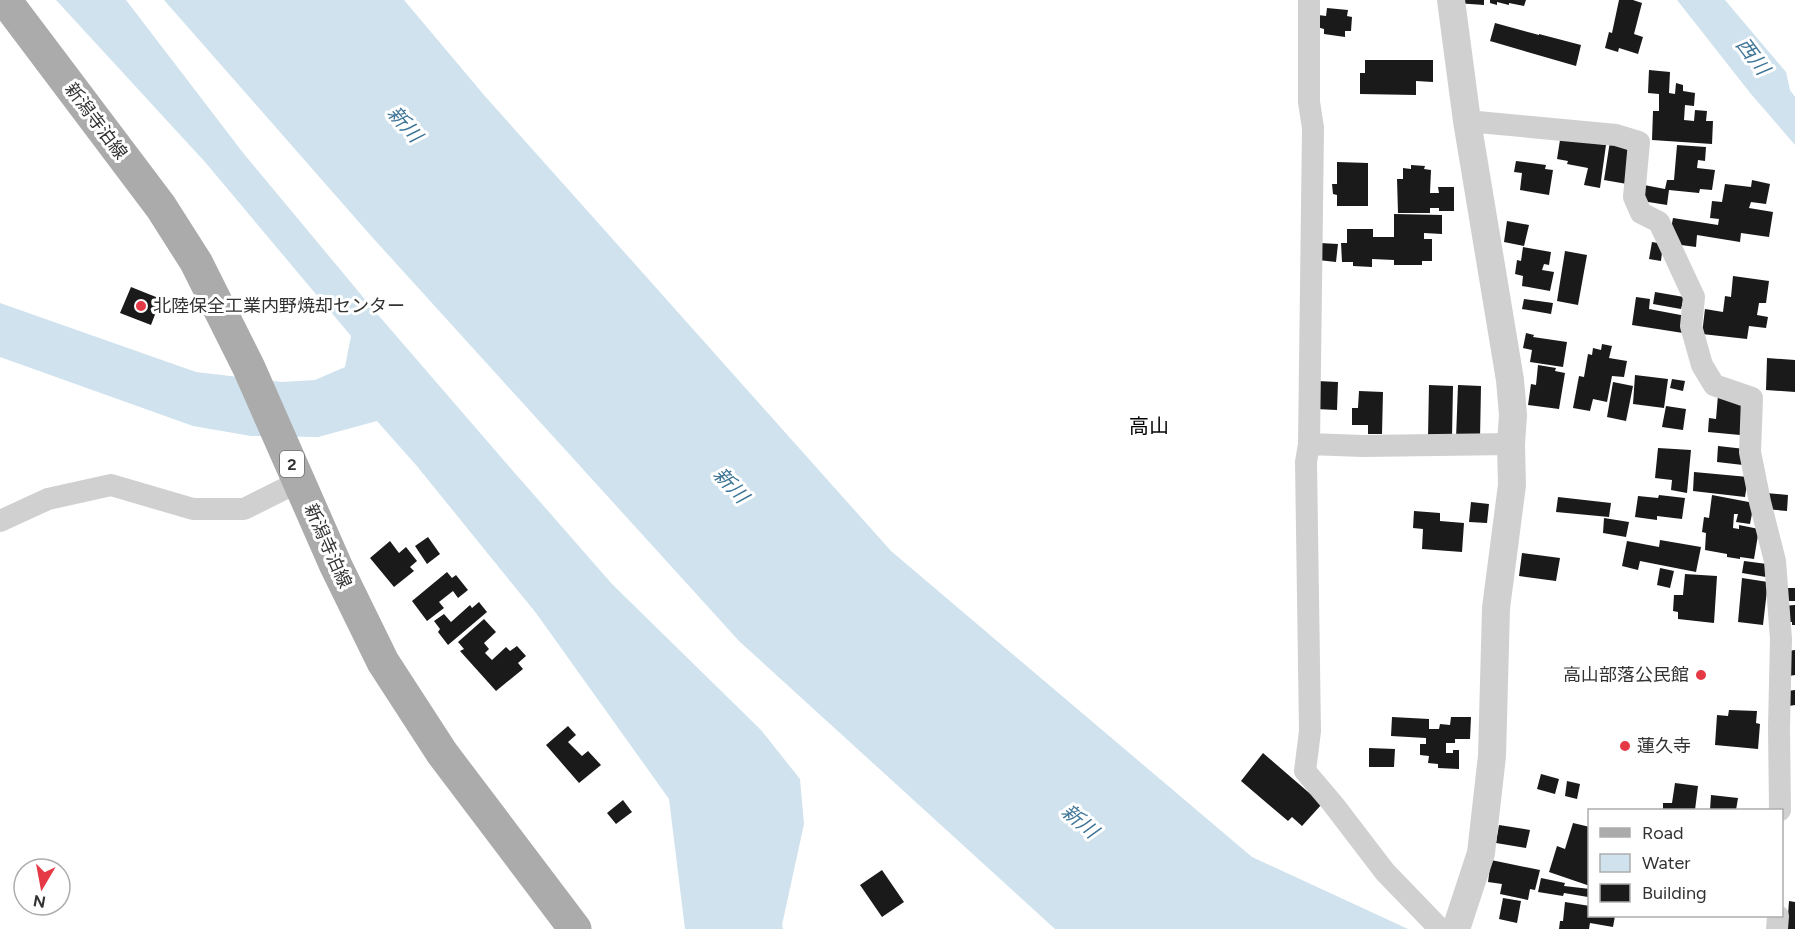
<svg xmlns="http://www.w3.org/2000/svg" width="1795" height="929" viewBox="0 0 1795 929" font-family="Figtree,'Noto Sans JP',sans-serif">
<rect width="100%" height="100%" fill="#fff"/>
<path fill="#cfe2ee" d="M56,0H126L244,154L373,309L500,456L612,584L761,730L800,779L804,824L782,925L783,929H685L669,799L536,613L416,465L377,421L318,437L251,436L193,426L0,357V303L196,372L282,382L315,380L345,367L351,336L205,162Z
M164,0H404L484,95L891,551L1252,857L1408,929H1055L739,641L372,237Z
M1677,0H1725L1786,72L1790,90L1795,97V145L1751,94Z"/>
<path fill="#1a1a1a" d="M1456,0H1484V5L1456,3Z
M1490,0H1526L1524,6L1509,3V5L1497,2V5L1490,3Z
M1619,0H1633L1642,3L1634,34L1643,37L1638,54L1619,48L1618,52L1605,48L1609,32L1612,33Z
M1327,8L1348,10L1347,16L1352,17L1351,31H1345V37L1324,34V29L1317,27L1318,15L1326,16Z
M1495,23L1539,35V34L1581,45L1576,66L1490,41Z
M1365,60H1433V82L1416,81V95L1360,94V73H1365Z
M1649,70L1670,72L1669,93L1675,94L1676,83L1683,85V91L1695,93L1694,106L1685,105L1684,120L1694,121L1695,110L1707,111L1706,121H1713L1712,144L1652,140L1653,111H1659V94L1648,93Z
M1572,139L1606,145L1600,188L1584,185L1588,168L1567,164L1568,161L1557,159L1560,140Z
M1610,141L1633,145L1627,184L1604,180Z
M1677,145L1706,147L1705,161L1698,160L1697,168L1715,170L1712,190L1700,189L1699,193L1669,190L1667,205L1642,201L1644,185L1665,189L1667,180H1674Z
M1516,161L1546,165L1545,169L1553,170L1549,195L1520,190L1522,173L1514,172Z
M1337,162L1368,163V206H1337V195L1333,194L1332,184H1337Z
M1411,165L1425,166L1424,169L1431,170L1430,193H1439L1438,187H1454V211H1439V208H1430V213H1398L1397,179H1403V168L1411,169Z
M1752,180L1770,184L1766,204L1751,202L1749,208L1773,212L1769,237L1741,233L1740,242L1697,235L1696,247L1674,244L1670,234L1673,218L1718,225L1719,219L1710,218L1712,201L1722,202L1725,184L1751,187Z
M1394,214L1442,215V234L1424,233V239H1432V261H1422V265H1394V260L1372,259V267L1353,266V262H1342L1341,243H1347V229H1373V237H1394Z
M1507,221L1529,225L1524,246L1504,242Z
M1652,242L1663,244L1661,261L1649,259Z
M1320,243L1338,244L1336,262L1318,260Z
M1523,247L1551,252L1549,265L1544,264L1542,270L1554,272L1550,291L1522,286L1523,276L1515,274L1517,260L1521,261Z
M1565,251L1587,255L1578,305L1557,301Z
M1733,276L1769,281L1766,303H1759L1757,315L1768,317L1766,328L1749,326L1747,339L1702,334L1705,309L1723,312L1725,296L1731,297Z
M131,287L161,299L151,325L120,313Z
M1655,292L1684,297L1681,309L1653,304Z
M1636,297L1650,299L1649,309L1686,316L1683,333L1632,325Z
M1524,299L1553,303L1551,314L1522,309Z
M1526,333L1534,335L1533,337L1567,342L1563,367L1530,362L1532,350L1523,348Z
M1602,344L1612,346L1609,358L1627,361L1624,377L1612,376L1607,402L1593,399L1590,411L1573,408L1579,376L1584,377L1588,354L1592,355L1593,348L1601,350Z
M1767,358L1795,360V392L1766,390Z
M1538,365L1556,368L1555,371L1565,373L1559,409L1528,405L1531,384L1536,385Z
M1635,375L1668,379L1664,408L1633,404Z
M1672,379L1685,381L1683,391L1670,388Z
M1317,381L1338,382L1337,410L1316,409Z
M1613,382L1633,386L1626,421L1607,417Z
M1429,385L1453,386L1452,438L1428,437Z
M1458,385L1481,386L1480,439H1456Z
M1359,391L1383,392L1382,434H1368V425H1352V408H1358Z
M1718,395L1744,399L1740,435L1708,432L1709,418L1716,419Z
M1666,406L1686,409L1683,430L1662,427Z
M1718,446L1745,449L1743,465L1717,462Z
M1658,448L1691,450L1687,493L1671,490L1672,480L1655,478Z
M1694,472L1748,477L1745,497L1693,491Z
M1766,493L1788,495L1787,511L1765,509Z
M1659,495L1685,498L1682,519L1657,516V520L1635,517L1638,496L1658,498Z
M1712,495L1754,503L1750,524L1736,522L1738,514H1734L1733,528L1739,529V525L1759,529L1754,559L1740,557V559L1727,557V554L1705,550L1706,533L1702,532L1704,517L1709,518Z
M1558,497L1611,503L1609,517L1556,512Z
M1471,502L1489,504L1487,523L1469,522Z
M1414,511L1440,513V521L1464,523L1462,552L1422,549L1423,529L1413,528Z
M1604,518L1629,522L1626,537L1603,533Z
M428,537L440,554L427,564L415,546Z
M1660,540L1701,547L1696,572L1640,561L1638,570L1622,566L1627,541L1659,547Z
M390,541L399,553L406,547L417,561L410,567L414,571L394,587L370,558Z
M1522,553L1560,558L1556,581L1519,576Z
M1744,561L1767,564L1766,577L1742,573Z
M1660,568L1674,571L1670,588L1657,585Z
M447,572L452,578L456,575L468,590L458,598L453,591L439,602L444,608L427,621L412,601Z
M1685,574L1717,576L1714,623L1678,619V612L1673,611L1674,595H1683Z
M1742,578L1768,582L1763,625L1738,622Z
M1783,588H1795V601H1783Z
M479,602L487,612L448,645L438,632L440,629L434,621L444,614L451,622L470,605L472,608Z
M1795,605V625H1792V622H1782V606Z
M484,619L496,632L484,643L489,649L485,653L492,660L506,647L510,651L517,646L526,656L518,663L523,669L496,691L460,651L464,649L458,642Z
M1795,650V675L1789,676L1788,651Z
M1795,690V705L1789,706L1787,691Z
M1729,710L1757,711L1756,723L1760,724L1758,749L1715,745L1717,715L1728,716Z
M1392,717L1429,719V729H1439L1440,724L1450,725L1451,717H1471L1470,739H1455V743H1446V753H1453V750H1459V769L1438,768V764L1428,763L1429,756L1420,755V744H1426V738L1391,736Z
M568,726L576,735L568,742L582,756L588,751L601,765L579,783L546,745Z
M1369,748L1395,749L1394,767H1369Z
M1263,753L1322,804L1302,826L1292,817L1288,821L1241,781Z
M1541,774L1559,779L1555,794L1537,789Z
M1567,781L1580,784L1577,799L1565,796Z
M1675,783L1698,786L1695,810H1663V803H1672Z
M1711,795L1738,798L1736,810H1710Z
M623,800L632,812L616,824L607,813Z
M1573,823L1590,827V886L1549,872L1557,846L1565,849Z
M1499,825L1530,830L1526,848L1496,843Z
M1491,860L1540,870L1535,890L1530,889L1528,900L1500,894L1502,884L1488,882Z
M882,870L904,902L882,917L860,885Z
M1541,878L1565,883L1564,886L1590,889L1588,897L1564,893L1563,896L1538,892Z
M1503,898L1521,901L1517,923L1499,919Z
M1789,901L1795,902V929H1787Z
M1565,902L1590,906V916H1615L1613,927L1590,923L1589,929H1559L1560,921H1563Z"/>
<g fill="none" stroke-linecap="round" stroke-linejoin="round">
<path stroke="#d0d0d0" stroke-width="22" d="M1309,0V102L1313,128L1309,444L1306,462L1310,731L1305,771L1333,804L1385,872L1440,929
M1467,121L1616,135L1639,142L1634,197L1641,213L1659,222L1694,297L1691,326L1702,365L1714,385L1752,398L1750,452L1760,502L1775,561L1781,639L1779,727L1780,810
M1309,444L1363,446L1511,444
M0,521L48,499L111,485L193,509H244L300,481
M1777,929L1778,916"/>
<path stroke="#d0d0d0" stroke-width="28" d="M1451,0L1467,121L1510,380L1513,415L1511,444L1512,485L1496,608L1492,756L1481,853L1456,929"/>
<path stroke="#ababab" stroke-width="33" d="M5,0L161,207L196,262L249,368L336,566L383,662L442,753L575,929"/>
</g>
<g fill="#e63946" stroke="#fff" stroke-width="2">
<circle cx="141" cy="306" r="6"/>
<circle cx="1701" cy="675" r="6"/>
<circle cx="1625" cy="746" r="6"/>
</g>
<g text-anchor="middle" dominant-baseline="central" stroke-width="6" stroke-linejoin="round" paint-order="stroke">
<rect fill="#fff" stroke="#707070" stroke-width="1.5" x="280" y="451" width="24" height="26" rx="4.5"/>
<g font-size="16" font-weight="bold" fill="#333">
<text x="292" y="464">2</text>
</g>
<g font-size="18" fill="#333" stroke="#fff">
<text transform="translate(96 121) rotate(53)">新潟寺泊線</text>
<text transform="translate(328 546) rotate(66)">新潟寺泊線</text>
</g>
<g font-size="18" fill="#333" stroke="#fff" text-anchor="start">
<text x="153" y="306">北陸保全工業内野焼却センター</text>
<text x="1689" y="675" text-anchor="end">高山部落公民館</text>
<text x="1637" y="746">蓮久寺</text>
</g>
<g font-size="20" font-style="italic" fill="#3f7597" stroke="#fff">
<text transform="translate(1753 56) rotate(53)">西川</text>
<text transform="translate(405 124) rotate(49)">新川</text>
<text transform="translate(731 485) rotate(47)">新川</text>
<text transform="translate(1080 821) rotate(40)">新川</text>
</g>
<g font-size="20" fill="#000" stroke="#fff">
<text x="1149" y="426">高山</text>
</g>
</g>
<rect x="1588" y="809" width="195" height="108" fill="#ffffff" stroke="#adadad" stroke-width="1.5"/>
<rect x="1600" y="828" width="30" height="9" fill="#ababab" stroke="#adadad" stroke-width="1.5"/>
<text x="1642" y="839" font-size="18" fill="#333333">Road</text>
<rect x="1600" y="854" width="30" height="18" fill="#cfe2ee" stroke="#adadad" stroke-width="1.5"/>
<text x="1642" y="869" font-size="18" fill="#333333">Water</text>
<rect x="1600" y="884" width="30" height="18" fill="#1a1a1a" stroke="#adadad" stroke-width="1.5"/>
<text x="1642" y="899" font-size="18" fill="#333333">Building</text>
<g transform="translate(42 887) rotate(190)"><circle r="28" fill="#ffffff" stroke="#adadad" stroke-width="1.5"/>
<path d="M0-4.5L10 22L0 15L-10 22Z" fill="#e63946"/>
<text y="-9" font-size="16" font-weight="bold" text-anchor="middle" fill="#333333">N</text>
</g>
</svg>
